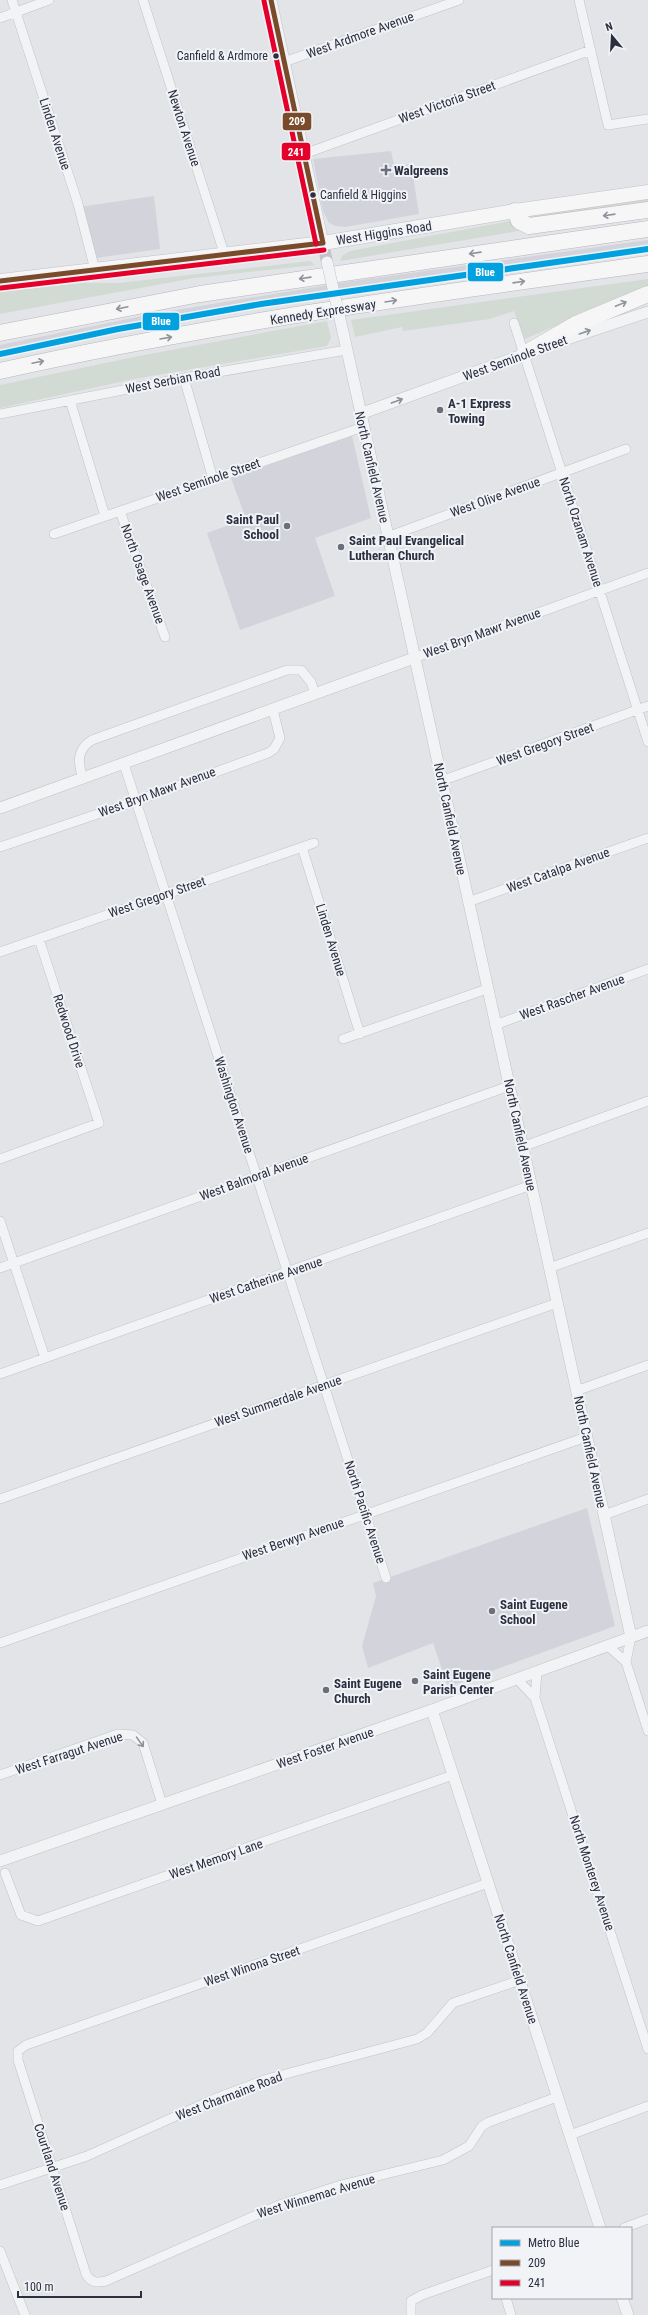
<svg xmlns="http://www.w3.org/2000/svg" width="648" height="2315" viewBox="0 0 648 2315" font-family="'Roboto Condensed',sans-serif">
<rect width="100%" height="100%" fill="#e3e4e8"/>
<path fill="#d2d3db" d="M391,151L395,169L411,163L419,214L345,227L336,226L329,223L323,211L313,159Z
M154,196L160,249L96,258L79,207Z
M648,240V253L268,306L152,326L0,357V345L152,314L346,282Z
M352,436L371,518L315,538L335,596L240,630L207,533L246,519L231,478Z
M587,1508L615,1626L448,1687L433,1643L368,1668L362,1646L376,1596L373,1583Z"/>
<path fill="#d2dad4" d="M648,199V206L527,220V216L530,215Z
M510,221L517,228L525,230L340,261L342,256L350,251Z
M310,261L315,265L194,278L0,314V292L81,283H119Z
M648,279V286L525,339L514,311L490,319L403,331L402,327L355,337L351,320Z
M327,321L331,338L327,346L134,379L0,408V385L139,356Z"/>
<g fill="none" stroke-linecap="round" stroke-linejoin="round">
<defs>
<path id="minor" d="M12,0L78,204L95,270
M143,0L225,256
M579,0L608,125L648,119
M0,18L49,0
M284,62L459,0
M304,154L591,50
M514,323L648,742
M184,378L213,479
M70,400L105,516
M0,414L184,378L346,350
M120,511L165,637
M54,534L363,427
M387,537L626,449
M414,658L648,573
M124,764L386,1578
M83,779C78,763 76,750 92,740L287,670H301L311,682L315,694
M441,781L648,706
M0,847L136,801L268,753L274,749L280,738L273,710
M302,847L360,1034
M468,902L648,838
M0,952L314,843
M495,1025L648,969
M343,1039L487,989
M522,1147L648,1101
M0,1159L99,1123L39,939
M0,1221L45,1358
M0,1268L509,1086
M549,1268L648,1233
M0,1374L531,1185
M576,1391L648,1365
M0,1499L557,1303
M604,1515L648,1499
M0,1643L586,1437
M608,1646L626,1662L648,1731
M626,1662L631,1637
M537,1672L535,1698L648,2049
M517,1679L535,1698
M0,1775L118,1734L133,1735L143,1743L162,1804
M5,1873L21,1915L38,1921L453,1775
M488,1883L26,2045L18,2051V2060L86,2274C91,2283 97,2283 106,2281L279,2205L341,2185L443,2160L469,2146L482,2126L489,2122L557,2097
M570,2135L648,2106
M0,2185L87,2156L214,2099L267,2079L417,2039L427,2033L453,2003L520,1980
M624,2228L648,2219
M0,2251L25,2315
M506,2298L511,2315
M411,2315V2301L422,2295L493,2270"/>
<path id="tertiary" d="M271,0L323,243
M343,332L631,1637
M552,344L648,312
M360,414L530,352
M0,808L414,658
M432,1710L600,2228
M0,1861L432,1710L648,1631
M622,2298L628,2315"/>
<path id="primary" d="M0,281L323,243L515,211L648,192"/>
<path id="motorway" d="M515,211L519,221L529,226L648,210
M0,333L200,294L648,229
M524,354L576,324L648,294
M0,371C214,323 431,294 648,264"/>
</defs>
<use href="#minor" stroke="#c1c2c6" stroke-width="10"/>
<use href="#tertiary" stroke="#c1c2c6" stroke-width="12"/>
<use href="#primary" stroke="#c0c1c5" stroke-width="15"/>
<use href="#motorway" stroke="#b6b7bc" stroke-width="17"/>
<use href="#minor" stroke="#f2f3f5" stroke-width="9"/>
<use href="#tertiary" stroke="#f2f3f5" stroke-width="11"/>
<path stroke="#c3c4c9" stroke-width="12" d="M323,243L327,262"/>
<use href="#primary" stroke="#f6f6f7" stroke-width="14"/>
<use href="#motorway" stroke="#f6f6f7" stroke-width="16"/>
<defs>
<path id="tertiary-bridge" d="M327,262L343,332"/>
</defs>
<use href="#tertiary-bridge" stroke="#c1c2c6" stroke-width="12" stroke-linecap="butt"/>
<use href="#tertiary-bridge" stroke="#f2f3f5" stroke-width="11"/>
<defs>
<path id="bus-1" d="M271,0L323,243
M0,281L323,243"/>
<path id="bus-2" d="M264,1L316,244
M1,288L324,250"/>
</defs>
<use href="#bus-1" stroke="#f1f3f7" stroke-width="8"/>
<use href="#bus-2" stroke="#f1f3f7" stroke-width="8"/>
<use href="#bus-1" stroke="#7a4b2a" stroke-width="5"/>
<use href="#bus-2" stroke="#e4002b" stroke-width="5"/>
<defs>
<path id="metro-1" d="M0,354L118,329L261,304L648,249"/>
</defs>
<use href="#metro-1" stroke="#f1f3f7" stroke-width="9"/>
<use href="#metro-1" stroke="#00a1de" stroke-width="6"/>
</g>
<defs><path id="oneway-shaft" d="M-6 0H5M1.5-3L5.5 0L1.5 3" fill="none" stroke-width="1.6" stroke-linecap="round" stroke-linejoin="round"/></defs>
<g stroke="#90929c">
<use href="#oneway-shaft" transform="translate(609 215) rotate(172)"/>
<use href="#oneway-shaft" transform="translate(475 253) rotate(172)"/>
<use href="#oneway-shaft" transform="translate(305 278) rotate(172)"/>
<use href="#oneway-shaft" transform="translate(519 282) rotate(-8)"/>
<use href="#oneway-shaft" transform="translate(391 301) rotate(-9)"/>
<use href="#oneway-shaft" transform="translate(621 304) rotate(-22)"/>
<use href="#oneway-shaft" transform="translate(122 308) rotate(168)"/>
<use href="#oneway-shaft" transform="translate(166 338) rotate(-10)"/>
<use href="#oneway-shaft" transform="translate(38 362) rotate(-12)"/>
</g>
<g stroke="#8e919a">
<use href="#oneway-shaft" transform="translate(585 332) rotate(-19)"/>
<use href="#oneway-shaft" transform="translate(397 401) rotate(-20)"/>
<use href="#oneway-shaft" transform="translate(140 1742) rotate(55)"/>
</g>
<g fill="#2b2f40" stroke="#f1f3f7" stroke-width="1.5">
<circle cx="276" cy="56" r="3.5"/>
<circle cx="313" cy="195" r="3.5"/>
</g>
<g fill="#6b6e7b" stroke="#f1f3f7" stroke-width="1.5">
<path d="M384 164h4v4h4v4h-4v4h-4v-4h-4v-4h4z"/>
<circle cx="440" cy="410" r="4"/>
<circle cx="287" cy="526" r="4"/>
<circle cx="341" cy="547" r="4"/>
<circle cx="492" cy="1611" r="4"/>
<circle cx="415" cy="1681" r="4"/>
<circle cx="326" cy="1690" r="4"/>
</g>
<g text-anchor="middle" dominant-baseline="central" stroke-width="4" stroke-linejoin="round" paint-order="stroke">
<g font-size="12" fill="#2b2f40" stroke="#f1f3f7" text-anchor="end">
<text x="268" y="56">Canfield &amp; Ardmore</text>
<text x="320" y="195" text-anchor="start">Canfield &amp; Higgins</text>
</g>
<g font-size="13" fill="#2b2f40" stroke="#f1f3f7">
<text transform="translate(360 35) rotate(-20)">West Ardmore Avenue</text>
<text transform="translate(447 102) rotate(-20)">West Victoria Street</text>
<text transform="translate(184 128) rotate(72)">Newton Avenue</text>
<text transform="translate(55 134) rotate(72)">Linden Avenue</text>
<text transform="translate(384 233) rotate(-9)">West Higgins Road</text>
<text transform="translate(323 312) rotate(-9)">Kennedy Expressway</text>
<text transform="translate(515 358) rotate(-20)">West Seminole Street</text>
<text transform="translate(173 380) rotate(-11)">West Serbian Road</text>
<text transform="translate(372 467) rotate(77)">North Canfield Avenue</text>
<text transform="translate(208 480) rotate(-19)">West Seminole Street</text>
<text transform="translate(495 497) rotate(-20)">West Olive Avenue</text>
<text transform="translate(581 532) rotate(72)">North Ozanam Avenue</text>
<text transform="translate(143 574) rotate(70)">North Osage Avenue</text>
<text transform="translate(482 633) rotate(-20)">West Bryn Mawr Avenue</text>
<text transform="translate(545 744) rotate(-20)">West Gregory Street</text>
<text transform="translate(157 792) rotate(-20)">West Bryn Mawr Avenue</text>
<text transform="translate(450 819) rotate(78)">North Canfield Avenue</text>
<text transform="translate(558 870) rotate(-20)">West Catalpa Avenue</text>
<text transform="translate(157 897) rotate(-19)">West Gregory Street</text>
<text transform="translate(331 940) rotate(73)">Linden Avenue</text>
<text transform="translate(572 997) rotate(-20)">West Rascher Avenue</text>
<text transform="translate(69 1031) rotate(72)">Redwood Drive</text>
<text transform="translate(234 1105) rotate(72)">Washington Avenue</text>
<text transform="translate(520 1135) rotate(78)">North Canfield Avenue</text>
<text transform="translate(254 1177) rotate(-20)">West Balmoral Avenue</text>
<text transform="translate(266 1280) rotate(-19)">West Catherine Avenue</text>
<text transform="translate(278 1401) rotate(-19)">West Summerdale Avenue</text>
<text transform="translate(590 1452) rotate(78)">North Canfield Avenue</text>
<text transform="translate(365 1512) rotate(72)">North Pacific Avenue</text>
<text transform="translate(293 1539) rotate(-19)">West Berwyn Avenue</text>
<text transform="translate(325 1748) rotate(-19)">West Foster Avenue</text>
<text transform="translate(69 1753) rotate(-18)">West Farragut Avenue</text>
<text transform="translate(216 1859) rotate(-19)">West Memory Lane</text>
<text transform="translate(592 1873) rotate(72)">North Monterey Avenue</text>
<text transform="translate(252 1966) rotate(-19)">West Winona Street</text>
<text transform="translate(516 1969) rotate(72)">North Canfield Avenue</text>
<text transform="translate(229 2096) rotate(-21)">West Charmaine Road</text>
<text transform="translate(52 2167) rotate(72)">Courtland Avenue</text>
<text transform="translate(316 2196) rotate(-17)">West Winnemac Avenue</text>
</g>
<g font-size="13" font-weight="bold" fill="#2b2f40" stroke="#f1f3f7" text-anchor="start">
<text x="394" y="170">Walgreens</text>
<text x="448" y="403">A-1 Express<tspan x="448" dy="15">Towing</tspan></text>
<text x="279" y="519" text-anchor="end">Saint Paul<tspan x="279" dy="15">School</tspan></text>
<text x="349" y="540">Saint Paul Evangelical<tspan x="349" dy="15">Lutheran Church</tspan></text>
<text x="500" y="1604">Saint Eugene<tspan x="500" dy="15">School</tspan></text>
<text x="423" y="1674">Saint Eugene<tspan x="423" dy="15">Parish Center</tspan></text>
<text x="334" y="1683">Saint Eugene<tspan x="334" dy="15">Church</tspan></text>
</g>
</g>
<g stroke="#f1f3f7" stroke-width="1.5">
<rect x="282" y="112" width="30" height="19" rx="4" fill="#7a4b2a"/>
<rect x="281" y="142" width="30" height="19" rx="4" fill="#e4002b"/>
<rect x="467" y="262" width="37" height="20" rx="4" fill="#00a1de"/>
<rect x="142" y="312" width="38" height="19" rx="4" fill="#00a1de"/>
</g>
<g font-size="11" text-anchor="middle" font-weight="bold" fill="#fff">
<text x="297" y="125">209</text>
<text x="296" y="156">241</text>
<text x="485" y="276">Blue</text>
<text x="161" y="325">Blue</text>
</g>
<rect x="492" y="2227" width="140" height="72" fill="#f1f3f7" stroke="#a2a5ae"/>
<rect x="500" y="2240" width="20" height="6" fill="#00a1de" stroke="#a2a5ae"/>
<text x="528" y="2247" font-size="12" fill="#2b2f40">Metro Blue</text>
<rect x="500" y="2260" width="20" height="6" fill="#7a4b2a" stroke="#a2a5ae"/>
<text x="528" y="2267" font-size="12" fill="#2b2f40">209</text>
<rect x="500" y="2280" width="20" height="6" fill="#e4002b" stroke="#a2a5ae"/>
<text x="528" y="2287" font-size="12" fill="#2b2f40">241</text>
<g transform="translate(612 36) rotate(342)" stroke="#f1f3f7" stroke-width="3" paint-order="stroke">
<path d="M0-3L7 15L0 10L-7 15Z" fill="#2b2f40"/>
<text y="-6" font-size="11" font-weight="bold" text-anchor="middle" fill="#2b2f40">N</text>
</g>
<path d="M18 2291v6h123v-6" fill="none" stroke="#2b2f40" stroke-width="2"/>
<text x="24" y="2291" font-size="12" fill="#2b2f40" stroke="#f1f3f7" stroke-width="3" paint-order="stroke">100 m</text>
</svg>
